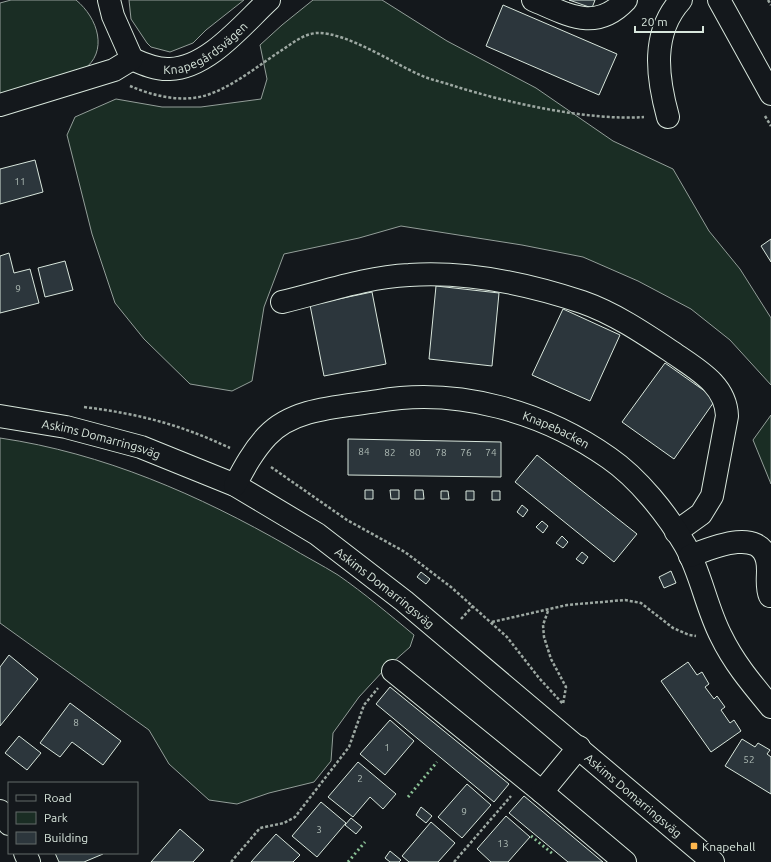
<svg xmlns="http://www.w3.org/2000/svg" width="771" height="862" viewBox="0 0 771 862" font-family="Ubuntu,sans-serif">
<rect width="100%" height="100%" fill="#14181c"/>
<path fill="#1a2d24" stroke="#939e99" d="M11,0H76C98,18 109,52 83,70L0,94V3Z
M129,0H244L206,30L193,43L170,52L151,47L147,43L131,19Z
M313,0H382L447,41L536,88L613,141L673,169L709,231L740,269L771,318V385L730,340L691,309L638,281L583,257L522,245L401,226L359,238L284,254L264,307L252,381L232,391L190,384L144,339L115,303L92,234L67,135L75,117L116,99L162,107H201L261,99L267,79L260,45L282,25Z
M771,415V484L753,440Z
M0,438C103,453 199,495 288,546C304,556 322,565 338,575C364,593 390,615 414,635L410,647L384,670L359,697L333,733L331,761L314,782L269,793L237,804L209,800L169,764L149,730L0,623Z"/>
<path fill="#2c363c" stroke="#d8e6dc" d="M569,0H595L592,8Z
M503,5L617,54L599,95L486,46Z
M35,160L43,192L0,204V169Z
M771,239V262L761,246Z
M9,253L14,273L30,269L39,303L0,313V256Z
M65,261L73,290L45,297L38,268Z
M436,286L499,293L492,366L429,359Z
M372,292L386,364L324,376L310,305Z
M563,309L620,335L590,401L532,375Z
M665,363L716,399L674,459L622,422Z
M348,439L501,442V477L348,475Z
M537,455L637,534L614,562L515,482Z
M365,490H373V499H365Z
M390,490H399V499H391Z
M415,490H423L424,499H415Z
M441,491H448L449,499H441Z
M466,491H474V500H466Z
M492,491H500V500H492Z
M522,505L528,510L523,517L517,512Z
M542,521L548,526L543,533L536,527Z
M562,536L568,542L563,548L556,543Z
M582,552L588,557L583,564L576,559Z
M671,571L676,583L664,588L659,577Z
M421,572L430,579L426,584L417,577Z
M9,655L38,679L0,726V667Z
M688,662L697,675L702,672L709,684L705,687L714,699L717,696L725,707L721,710L730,723L734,720L741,731L711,752L661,681Z
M390,687L509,784L494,802L376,704Z
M70,703L121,741L103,765L72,742L60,757L40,743Z
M390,720L414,741L385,775L360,754Z
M19,736L41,753L27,770L5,753Z
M742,739L755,747L758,743L770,750L767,754L771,757V794L725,766Z
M358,762L396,794L383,809L370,797L353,817L328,797Z
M467,784L491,805L462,838L438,817Z
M524,796L603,862H568L509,813Z
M321,802L346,823L317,857L292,836Z
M421,807L432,816L426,823L416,815Z
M506,816L530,837L508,862H491L477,849Z
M351,818L362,827L356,834L345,825Z
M431,822L455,843L438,862H409L402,856Z
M180,829L204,850L193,862H151Z
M276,834L300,855L293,862H251Z
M390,851L401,860L399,862H390L385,858Z
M55,853H102L103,854L84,862H59Z"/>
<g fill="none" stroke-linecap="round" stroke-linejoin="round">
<defs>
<g id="minor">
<path d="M533,0C567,14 595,33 626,0"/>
<path d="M719,0L771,94"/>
<path id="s1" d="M132,59C143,64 157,70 170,69C208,68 243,24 269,0"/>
<path d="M0,105L114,70L132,59L113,16L109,0"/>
<path d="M668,117C657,77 651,33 681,0"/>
<path d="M282,302C324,292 366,277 409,275C467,271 528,284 582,302C614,313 645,334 672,352C696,369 726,384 727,416L712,496L701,514L676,532"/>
<path id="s2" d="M0,416L66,427L141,447L235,485L317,534L404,601L713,862"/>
<path id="s3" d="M235,485C244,468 253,451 267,436C294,407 342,407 378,401C458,387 544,412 609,458C638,478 667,514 685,545C701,573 706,607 721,636C734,663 752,684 771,707"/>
<path d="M690,556C709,549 759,526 767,560C770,572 765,584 770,596"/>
<path d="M393,671L542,792L625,862"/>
<path d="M542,792L579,747"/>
<path d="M0,811L9,824"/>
<path d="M25,853L29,862"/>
</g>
</defs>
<use href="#minor" stroke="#d8e6dc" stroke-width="24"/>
<path stroke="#9da8a2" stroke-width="2.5" stroke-dasharray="3 2" stroke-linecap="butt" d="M768,0L771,5
M130,86C153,96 183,103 207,95C234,86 259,65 282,50C293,43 303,34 317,33C346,32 393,63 420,75C431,80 443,82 454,86C508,103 589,121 644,117
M765,116L771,126
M84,407C139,414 179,424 230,448
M271,467L347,520L405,552L451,587L507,637L539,678L563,704
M548,611L543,625L544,637L551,659L566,687L563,704
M461,619L473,606
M492,622L567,605L625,600L641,603L673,628L689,635L696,636
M231,862L260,828L284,823L295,817L349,747L364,705L378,688
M454,862L511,796"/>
<use href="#minor" stroke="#14181c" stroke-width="22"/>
<path stroke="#8ac095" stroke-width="3" stroke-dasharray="2 3" stroke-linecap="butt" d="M408,797L437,762
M531,836L553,854
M348,862L365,842"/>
</g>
<rect fill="#ffb74d" stroke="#14181c" stroke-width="1.5" x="690" y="842" width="8" height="8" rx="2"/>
<g text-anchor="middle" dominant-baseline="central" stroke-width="3" stroke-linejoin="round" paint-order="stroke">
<g font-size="10" fill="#adbab4">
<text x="20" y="181">11</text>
<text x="18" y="288">9</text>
<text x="364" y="451">84</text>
<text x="390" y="452">82</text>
<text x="415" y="452">80</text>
<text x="441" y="452">78</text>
<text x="466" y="452">76</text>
<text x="491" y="452">74</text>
<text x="76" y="722">8</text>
<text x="387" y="747">1</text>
<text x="749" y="759">52</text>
<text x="360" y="778">2</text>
<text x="464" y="811">9</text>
<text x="319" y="829">3</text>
<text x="503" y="843">13</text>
</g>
<g font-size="12" fill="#d8e6dc" stroke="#14181c">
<text stroke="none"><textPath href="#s1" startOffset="81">Knapegårdsvägen</textPath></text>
<text stroke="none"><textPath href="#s3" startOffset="361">Knapebacken</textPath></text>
<text stroke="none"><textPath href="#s2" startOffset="104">Askims Domarringsväg</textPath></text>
<text stroke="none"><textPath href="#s2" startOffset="428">Askims Domarringsväg</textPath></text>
<text stroke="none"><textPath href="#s2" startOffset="752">Askims Domarringsväg</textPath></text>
</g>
<g font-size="12" fill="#d8e6dc" stroke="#14181c" text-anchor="start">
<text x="702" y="846">Knapehall</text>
</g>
</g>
<rect x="8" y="782" width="130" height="72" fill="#14181c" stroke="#626a69"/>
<rect x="16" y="795" width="20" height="6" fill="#14181c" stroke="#626a69"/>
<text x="44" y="802" font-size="12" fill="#d8e6dc">Road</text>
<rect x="16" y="812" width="20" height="12" fill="#1a2d24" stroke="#626a69"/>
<text x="44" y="822" font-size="12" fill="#d8e6dc">Park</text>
<rect x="16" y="832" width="20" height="12" fill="#2c363c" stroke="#626a69"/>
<text x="44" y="842" font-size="12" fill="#d8e6dc">Building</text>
<path d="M635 26v6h68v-6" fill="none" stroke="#d8e6dc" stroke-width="2"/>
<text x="641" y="26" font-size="12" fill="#d8e6dc" stroke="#14181c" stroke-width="3" paint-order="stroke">20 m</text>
</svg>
